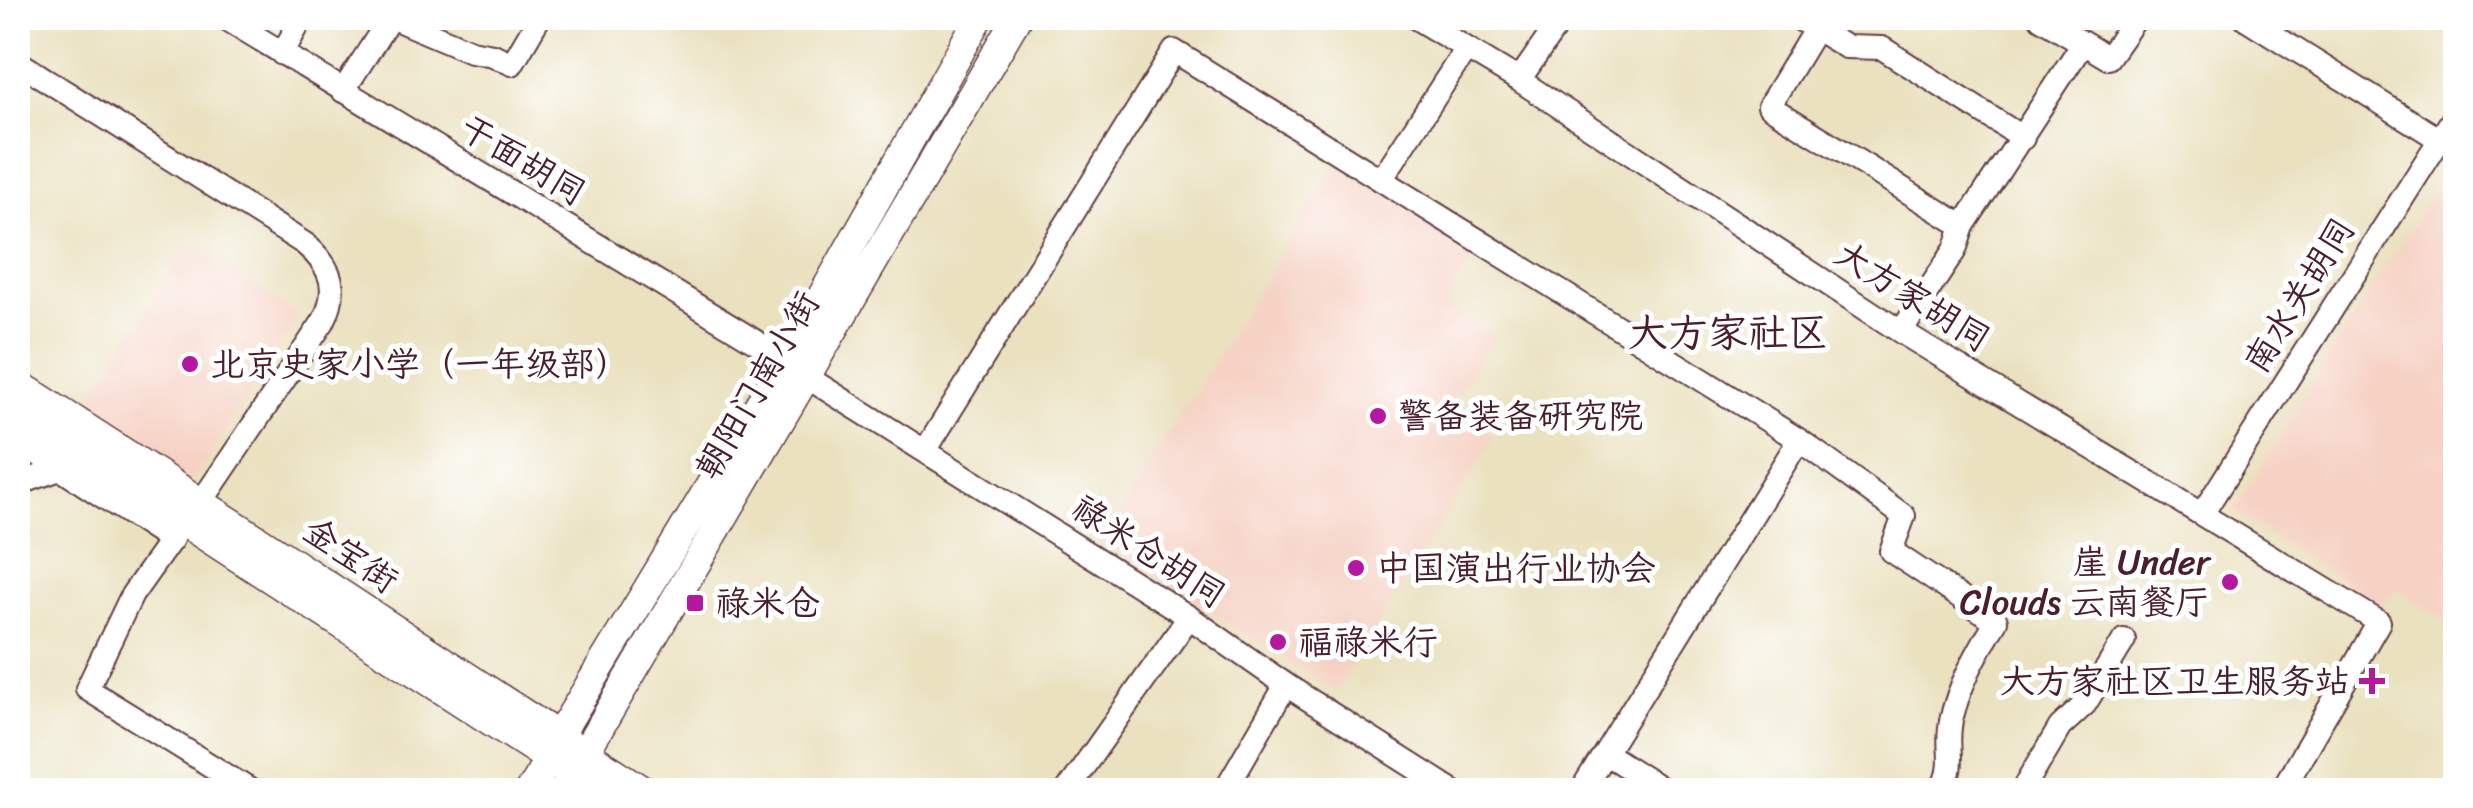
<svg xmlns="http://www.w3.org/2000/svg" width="2473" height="808" viewBox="0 0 2473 808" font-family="Sriracha,'LXGW WenKai TC',sans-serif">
<rect width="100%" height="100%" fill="#fff"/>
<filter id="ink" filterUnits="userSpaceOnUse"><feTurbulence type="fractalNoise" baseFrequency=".01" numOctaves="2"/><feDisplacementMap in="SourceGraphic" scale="20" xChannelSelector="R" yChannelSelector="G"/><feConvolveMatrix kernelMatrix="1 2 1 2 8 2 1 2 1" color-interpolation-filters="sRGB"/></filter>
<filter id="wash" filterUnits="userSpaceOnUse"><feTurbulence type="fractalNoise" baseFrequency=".0048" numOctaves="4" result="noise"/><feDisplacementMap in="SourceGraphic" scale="40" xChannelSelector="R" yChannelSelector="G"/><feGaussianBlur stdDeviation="2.25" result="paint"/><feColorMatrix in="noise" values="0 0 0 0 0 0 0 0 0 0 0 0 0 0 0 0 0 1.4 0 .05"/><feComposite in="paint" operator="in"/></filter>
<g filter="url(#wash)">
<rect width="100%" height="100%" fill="#eae1bf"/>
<path fill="#f6d2c4" d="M2455,156L2456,627H2455L2399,591L2379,605L2233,511Z
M1336,165L1478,251L1445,305L1495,337L1449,406L1495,436L1335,693L1310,675L1101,542Z
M190,243L300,315L191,484L81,412Z"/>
</g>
<g filter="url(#ink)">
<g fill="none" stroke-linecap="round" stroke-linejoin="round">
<defs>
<path id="minor" d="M225,18L786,360
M393,18L471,51L493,55L512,64L539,18
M1416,18L1519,80L1901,332L2379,622L2282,790
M1798,18L1846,47L1882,48L2023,138
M1822,18L1769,106L1963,226
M2041,18L2108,58L2136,18
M2245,18L2439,139
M282,54L302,18
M18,62L305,244C332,267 340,289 323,322L202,501L183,523L132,595L87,689L250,790
M1519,80L1562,18
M343,91L390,18
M1381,180L1466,49
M1901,332L1955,250L1963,226L2083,43
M805,376L1189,617L1286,685L1451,790
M1799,440L1904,516L1891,551L1996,621C1977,654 1959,684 1951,721C1945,749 1957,763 1942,790
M18,441L171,541
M925,451L1174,51L1799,440L1582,790
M18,484L60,469
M2202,514L2456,114
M1605,753L1663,790
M1067,790L1189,617
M1225,790L1286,685
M2023,790L2060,727L2085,704L2124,640"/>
<path id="major" d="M18,384C227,517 433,657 643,790
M18,415L597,790
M530,790L548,760L558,737L786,360L979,18
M563,790L1017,18"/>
</defs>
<use href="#minor" stroke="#623c41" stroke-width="26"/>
<use href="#major" stroke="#623c41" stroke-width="31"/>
<use href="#minor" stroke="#fff" stroke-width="22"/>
<use href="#major" stroke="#fff" stroke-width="28"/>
</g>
</g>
<g fill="#b5179e" stroke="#fff" stroke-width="4">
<circle cx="190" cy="364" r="10"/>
<circle cx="1378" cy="416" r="10"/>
<circle cx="1356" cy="568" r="10"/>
<circle cx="2230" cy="582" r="10"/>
<rect x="685" y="593" width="20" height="20" rx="5"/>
<circle cx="1278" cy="642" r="10"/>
<path d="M2367 666h10v10h10v10h-10v10h-10v-10h-10v-10h10z"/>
</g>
<g text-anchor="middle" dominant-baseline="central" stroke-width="10" stroke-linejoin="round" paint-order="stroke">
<g font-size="35" fill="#4a1f2b" stroke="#fff">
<text transform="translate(523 160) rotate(31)">干面胡同</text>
<text transform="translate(2299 295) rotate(-58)">南水关胡同</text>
<text transform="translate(1913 296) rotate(32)">大方家胡同</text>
<text transform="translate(757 385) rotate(-60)">朝阳门南小街</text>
<text transform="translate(1149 551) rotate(33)">禄米仓胡同</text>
<text transform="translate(351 555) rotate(34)">金宝街</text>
</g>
<g font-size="35" fill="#4a1f2b" stroke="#fff" text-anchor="start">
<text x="210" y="364">北京史家小学（一年级部）</text>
<text x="1398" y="416">警备装备研究院</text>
<text x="2210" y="562" text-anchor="end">崖 Under<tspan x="2210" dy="40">Clouds 云南餐厅</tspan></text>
<text x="1376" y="568">中国演出行业协会</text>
<text x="715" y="603">禄米仓</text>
<text x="1298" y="642">福禄米行</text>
<text x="2350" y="681" text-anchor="end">大方家社区卫生服务站</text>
</g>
<g font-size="40" fill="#4a1f2b" stroke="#fff">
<text x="1728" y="332">大方家社区</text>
</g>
</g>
<rect width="2473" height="808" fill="none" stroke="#fff" stroke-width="60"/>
</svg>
